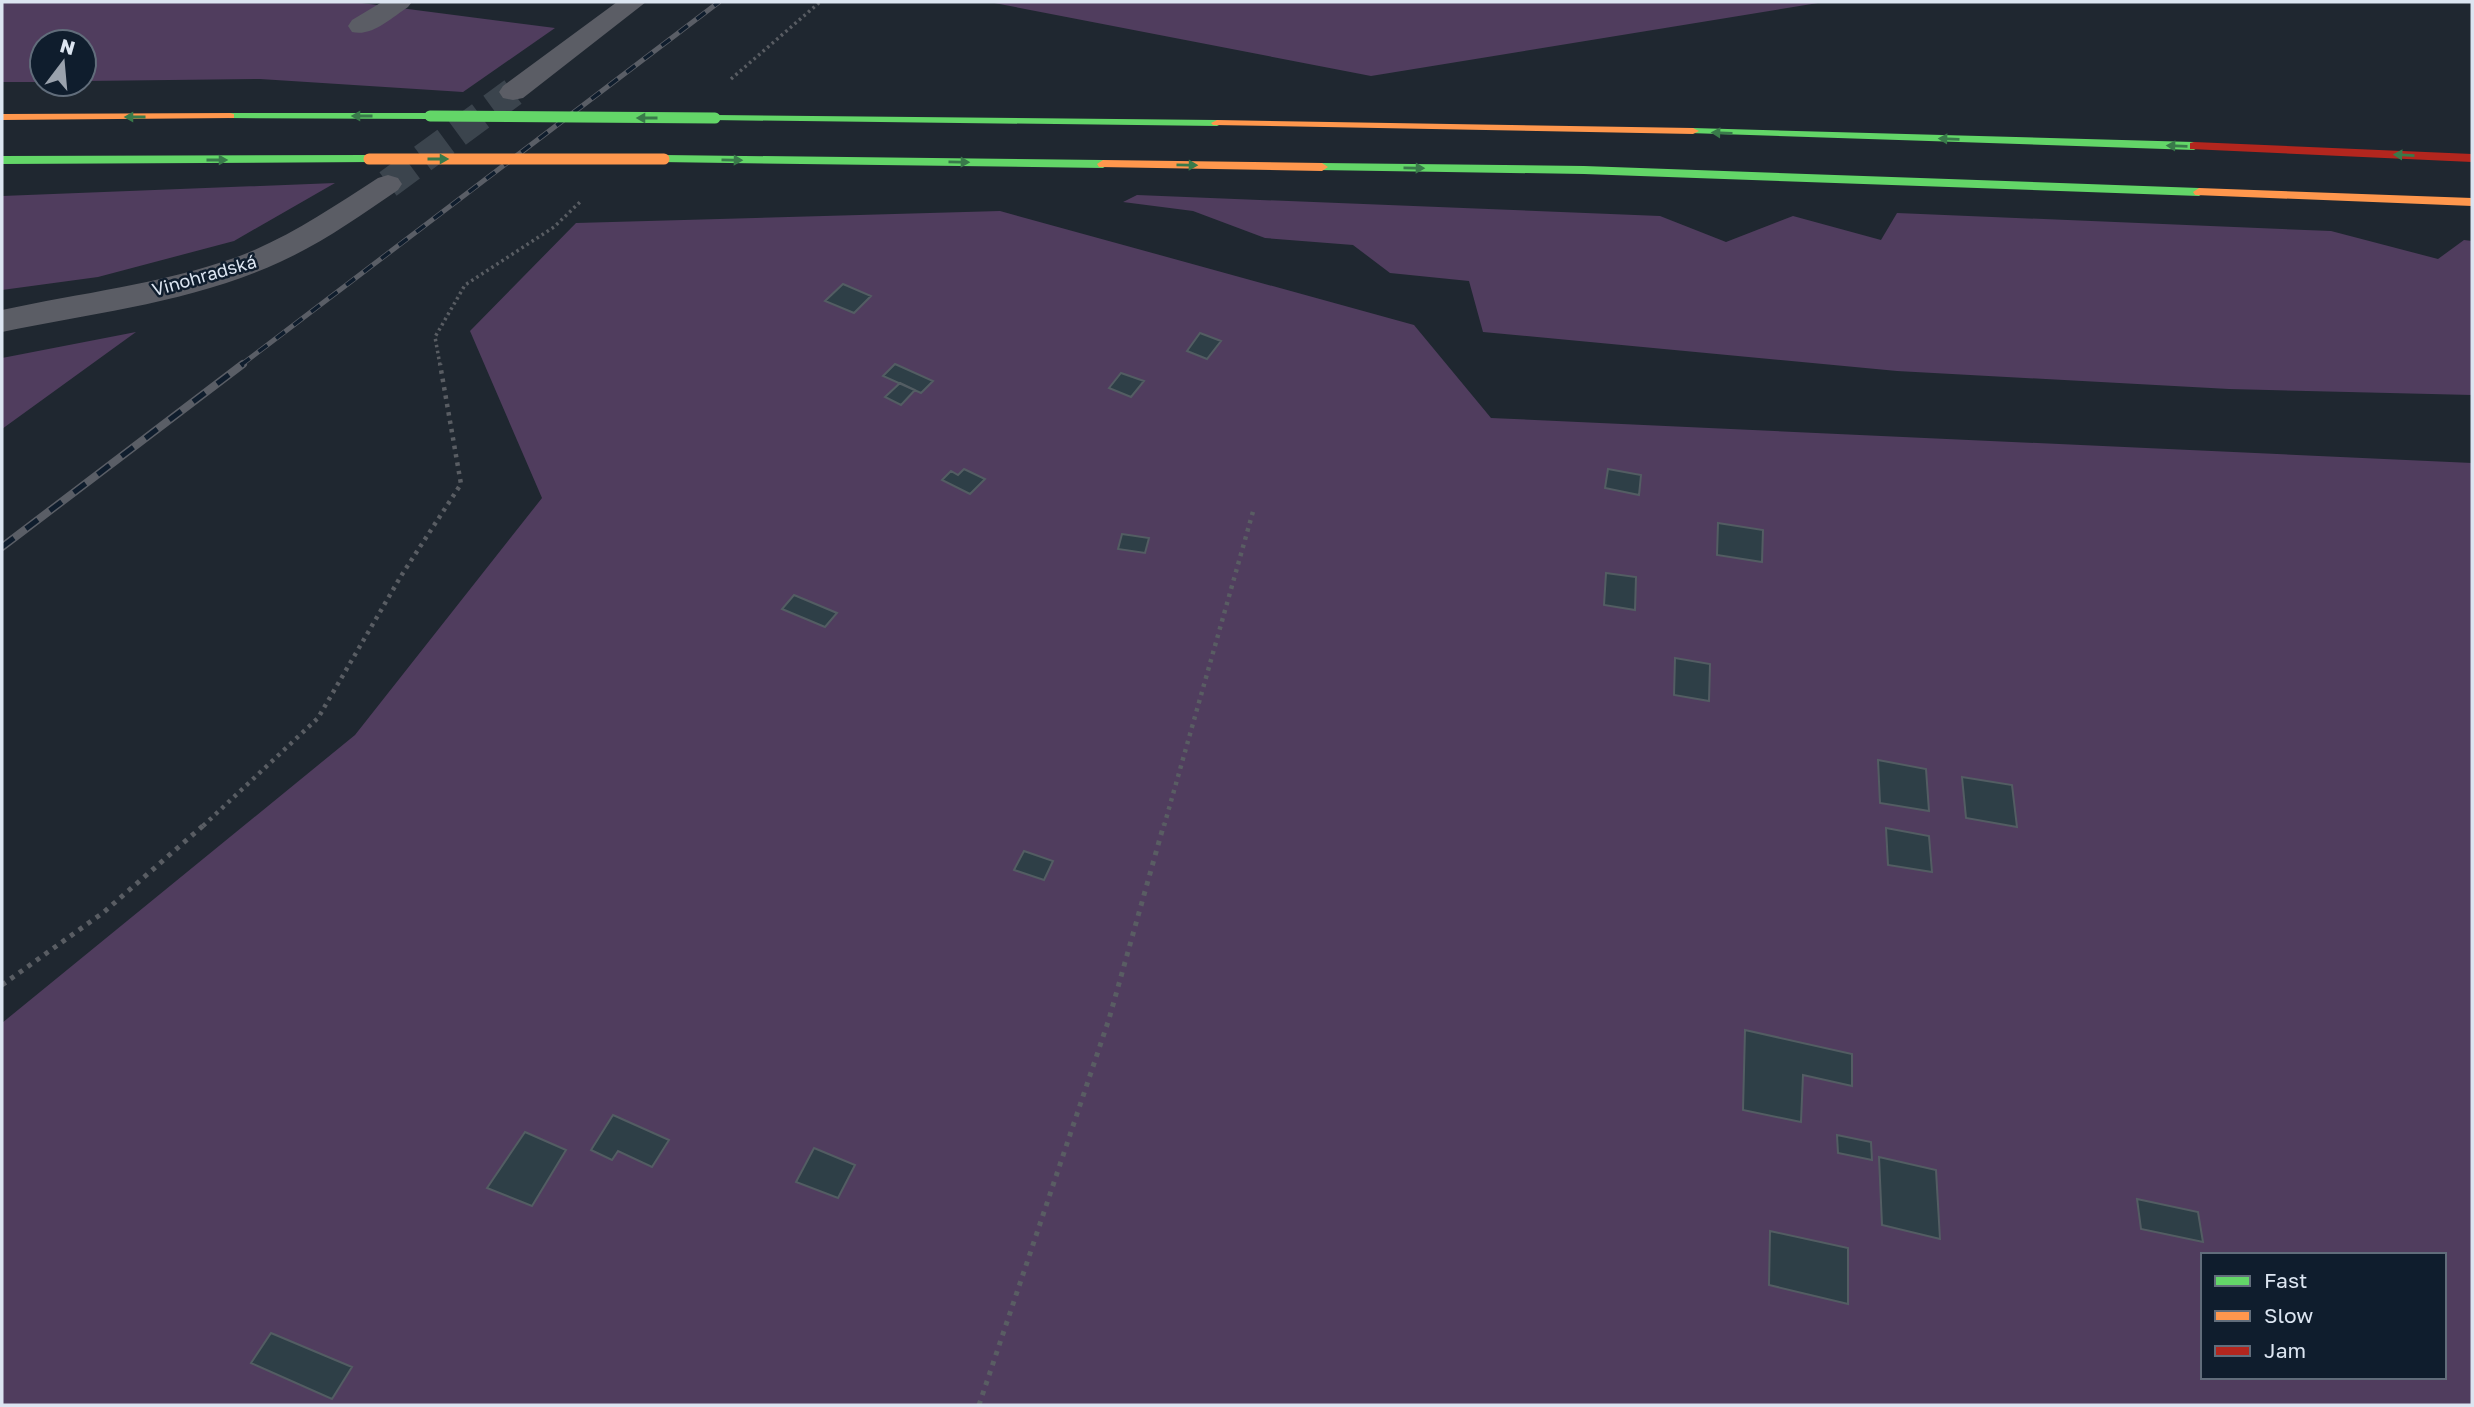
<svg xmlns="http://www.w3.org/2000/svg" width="2474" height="1407" viewBox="0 0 2474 1407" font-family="'Golos Text',sans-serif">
<rect width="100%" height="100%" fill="#1f2730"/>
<path fill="#503d5e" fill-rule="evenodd" d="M2,2H354L555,28L463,92L260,79L84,81V42H42V82H2Z
M989,2H1824L1371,76Z
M335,183L234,241L98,277L2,290V196Z
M1137,195L1660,216L1726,242L1793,216L1881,240L1897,213L2331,231L2438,259L2464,240L2472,241V395L2229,389L1897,371L1483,332L1469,281L1390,273L1353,245L1265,238L1193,211L1123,202Z
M1000,211L1414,325L1491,418L2472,463V1405H2V1023L355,735L542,498L470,331L576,223ZM2203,1255H2444V1377H2203Z
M136,332L2,429V358Z"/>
<path fill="#2e3f47" stroke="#535d63" stroke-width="2" d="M843,284L871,296L854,313L825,301Z
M1200,333L1221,341L1207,359L1187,351Z
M895,364L933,381L921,393L883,376Z
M1121,373L1144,381L1131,397L1109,388Z
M900,383L915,390L901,405L885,397Z
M964,469L985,479L970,494L942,480L951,471L958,475Z
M1608,469L1641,475L1639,495L1605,488Z
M1718,523L1763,530L1762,562L1717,555Z
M1122,534L1149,538L1145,553L1118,549Z
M1606,573L1636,577L1635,610L1604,605Z
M794,595L837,613L825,627L782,609Z
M1675,658L1710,664L1709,701L1674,695Z
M1878,760L1926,769L1929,811L1880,803Z
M1962,777L2012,785L2017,827L1966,818Z
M1886,828L1929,836L1932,872L1888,865Z
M1024,851L1053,861L1044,880L1014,870Z
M1745,1030L1852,1054V1086L1803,1075L1801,1122L1743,1110Z
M613,1115L669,1140L652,1167L618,1151L612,1160L591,1150Z
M525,1132L566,1150L532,1206L487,1188Z
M1837,1135L1871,1142L1872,1160L1838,1153Z
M814,1148L855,1165L838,1198L796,1182Z
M1879,1157L1936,1170L1940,1239L1882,1225Z
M2137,1199L2198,1212L2203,1242L2141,1229Z
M1770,1231L1848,1248V1304L1769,1285Z
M271,1333L352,1367L332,1399L251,1363Z"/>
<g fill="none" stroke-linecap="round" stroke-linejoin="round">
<path stroke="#3b444d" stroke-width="29" stroke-dasharray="29 14" stroke-linecap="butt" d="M388,184L513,92"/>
<path stroke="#595d63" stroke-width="3.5" stroke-dasharray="2.5 3.5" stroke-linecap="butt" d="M731,79L820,2
M440,365L435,337L465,285L554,227L581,201"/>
<path stroke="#595d63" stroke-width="4.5" stroke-dasharray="3.5 5" stroke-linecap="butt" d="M203,826L318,718L401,576L461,484L440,364
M1164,826L1254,508"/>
<path stroke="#595d63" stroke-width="5" stroke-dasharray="4.5 6" stroke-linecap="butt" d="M2,985L104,912L205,824
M979,1405L1109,1019L1164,824"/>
<path fill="#5b5d65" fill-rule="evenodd" d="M382,2H412L408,7C391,18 372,37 352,32L348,26L352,20Z
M617,2H646L523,98L513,100L503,98L499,92L503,86Z
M388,175L398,178L402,184L398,190C360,216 322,243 280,262C194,302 94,313 2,332V310C80,293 162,284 237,257C288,238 333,207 378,178Z"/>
<path fill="#63d668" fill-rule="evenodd" d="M230,113H430L436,116L430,119L226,118V114Z
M715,115L1217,120L1223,123L1217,126L711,120V116Z
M1693,128L2194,142L2200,146L2194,150L1689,133L1687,131Z
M369,155L373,156V162L2,164V156Z
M664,155L1103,160L1109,164L1103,168L660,162L658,159Z
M1322,163L1584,166L2199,188L2205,192L2199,196L1584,174L1318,170L1316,167Z"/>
<path fill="#ff974d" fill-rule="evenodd" d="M230,113L234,114V118L2,120V114Z
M1217,120L1693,128L1699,131L1693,134L1213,125L1211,123Z
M1103,160L1322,163L1328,167L1322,171L1099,167L1097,164Z
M2199,188L2472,198V206L2195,195L2193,192Z"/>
<path fill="#b3261e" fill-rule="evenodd" d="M2194,142L2472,154V162L2190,149V143Z"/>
<defs>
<path id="rail-far1" d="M241,365L719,2"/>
<path id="rail" d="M2,547L243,364"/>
</defs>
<use href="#rail-far1" stroke="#5a5e66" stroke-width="5"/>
<use href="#rail" stroke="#5a5e66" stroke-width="8"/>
<use href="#rail-far1" stroke="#0f1d2d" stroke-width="3.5" stroke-dasharray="11" stroke-linecap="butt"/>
<use href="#rail" stroke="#0f1d2d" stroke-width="5" stroke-dasharray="15" stroke-linecap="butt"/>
<path stroke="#63d668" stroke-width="11" d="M430,116L715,118"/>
<path stroke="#ff974d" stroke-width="11" d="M369,159H664"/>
</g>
<defs><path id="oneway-solid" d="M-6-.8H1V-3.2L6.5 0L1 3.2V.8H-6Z" transform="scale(1.75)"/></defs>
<g fill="#397a4a">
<use href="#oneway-solid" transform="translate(362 116) rotate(180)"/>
<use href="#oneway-solid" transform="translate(135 117) rotate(180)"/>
<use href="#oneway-solid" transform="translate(647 118) rotate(-180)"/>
<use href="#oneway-solid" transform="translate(1722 133) rotate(-178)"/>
<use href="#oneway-solid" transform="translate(1949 139) rotate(-178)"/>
<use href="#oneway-solid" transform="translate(2177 146) rotate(-178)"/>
<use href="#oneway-solid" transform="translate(2404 155) rotate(-177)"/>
<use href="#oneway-solid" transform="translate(438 159)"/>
<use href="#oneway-solid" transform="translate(217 160)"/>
<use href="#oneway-solid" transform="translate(732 160) rotate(1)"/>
<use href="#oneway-solid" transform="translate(959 162) rotate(1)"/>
<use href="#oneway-solid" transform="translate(1187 165) rotate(1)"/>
<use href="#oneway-solid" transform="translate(1414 168) rotate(1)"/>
</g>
<g text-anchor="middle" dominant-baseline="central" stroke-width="5" stroke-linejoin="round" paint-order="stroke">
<g font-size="18" fill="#dce5f1" stroke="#0f1d2d">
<text transform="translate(204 275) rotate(-16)">Vinohradská</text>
</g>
</g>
<rect width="2474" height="1407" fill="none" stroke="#dce5f1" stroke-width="7"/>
<rect x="2201" y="1253" width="245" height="126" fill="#0f1d2d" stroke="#616d7b" stroke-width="2"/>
<rect x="2215" y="1276" width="35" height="10" fill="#63d668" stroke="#616d7b" stroke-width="2"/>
<text x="2264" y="1288" font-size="21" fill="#dce5f1">Fast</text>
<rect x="2215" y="1311" width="35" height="10" fill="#ff974d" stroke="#616d7b" stroke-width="2"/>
<text x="2264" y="1323" font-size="21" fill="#dce5f1">Slow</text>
<rect x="2215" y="1346" width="35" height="10" fill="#b3261e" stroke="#616d7b" stroke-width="2"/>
<text x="2264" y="1358" font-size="21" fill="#dce5f1">Jam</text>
<g transform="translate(63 63) rotate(16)"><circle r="33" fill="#0f1d2d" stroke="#616d7b" stroke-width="2"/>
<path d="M0-5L12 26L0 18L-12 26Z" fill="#9aa2ad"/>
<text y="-10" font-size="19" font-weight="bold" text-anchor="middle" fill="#dce5f1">N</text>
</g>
</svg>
